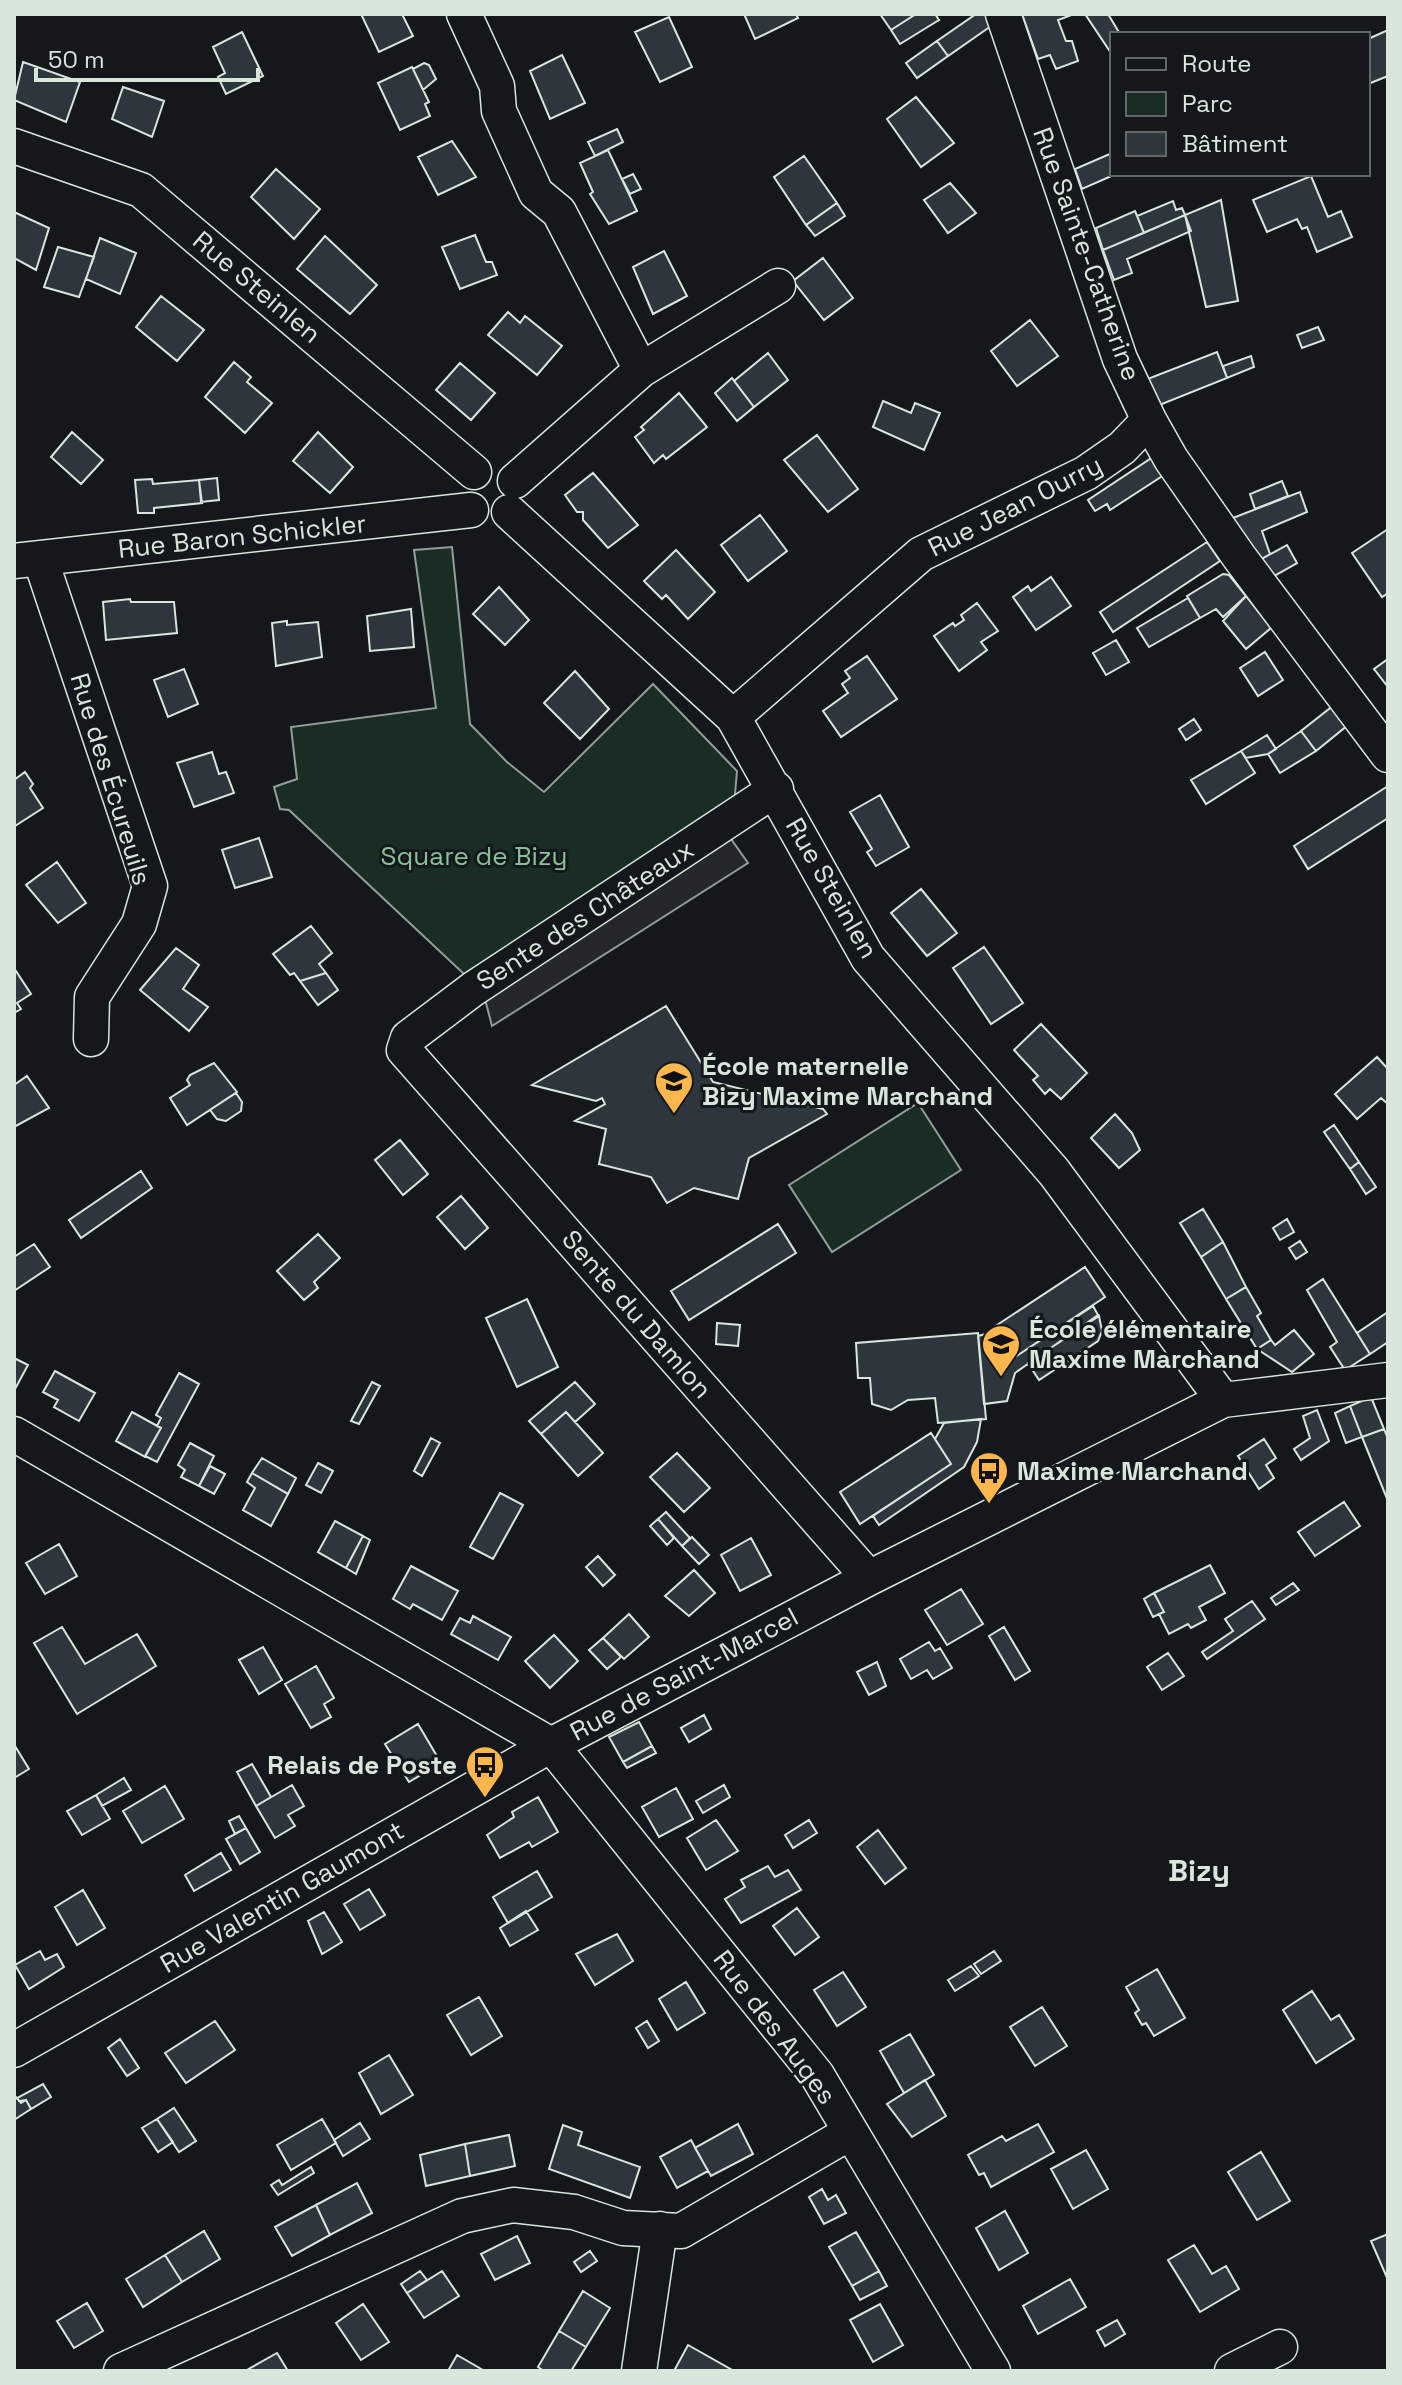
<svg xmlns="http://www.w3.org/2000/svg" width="1402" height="2385" viewBox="0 0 1402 2385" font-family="'Space Grotesk',sans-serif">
<rect width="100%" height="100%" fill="#14181c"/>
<path fill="#1a2d24" stroke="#939e99" stroke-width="2" d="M452,547L470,724L507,762L544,792L653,684L737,771L734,806L464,974L289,810L280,809L274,787L297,779L291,727L436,708L414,550Z
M918,1103L961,1170L832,1252L789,1185Z"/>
<path fill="#24282b" stroke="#939e99" stroke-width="2" d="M719,822L748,863L492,1026L479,976Z"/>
<path fill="#2c363c" stroke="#d8e6dc" stroke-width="2" d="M361,14H402L413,36L379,52Z
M744,14H796L798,18L755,39Z
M880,14H916L891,30Z
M916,14H935L939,20L900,44L891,30Z
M976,14H990L994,24L948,56L937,41Z
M1022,14H1074L1058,20L1066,41H1072L1078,61L1056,69L1050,55L1038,59Z
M1085,14H1108L1120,34H1112V49L1109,50Z
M669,17L692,67L660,82L635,32Z
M1388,30V76L1368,84V39Z
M242,32L263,76L226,94L218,77L225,73L213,47Z
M937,41L948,56L917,78L906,63Z
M562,55L585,103L550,119L530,71Z
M23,62L80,82L66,122L14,100Z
M424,63L429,65L436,79L423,90L413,69Z
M412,67L429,102L425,104L430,116L400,130L378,83Z
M123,87L164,101L152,137L112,119Z
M916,97L954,143L921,167L887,119Z
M617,129L623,142L595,156L588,142Z
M452,141L476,177L438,195L418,157Z
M608,150L637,211L609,224L590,194L593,192L580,163Z
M1112,153V174H1116L1082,189L1075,169Z
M804,156L837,203L806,225L774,177Z
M276,169L320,209L294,239L251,197Z
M633,174L641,189L630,194L622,179Z
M1311,176L1328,217L1341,211L1352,237L1317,252L1307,227L1302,229L1297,219L1267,232L1253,200Z
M950,183L976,213L948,233L924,200Z
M1221,200L1238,301L1206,307L1185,215Z
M1173,201L1176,210L1182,208L1185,215L1144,233L1137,216Z
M837,203L845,216L815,236L806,225Z
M1135,211L1144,233L1103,250L1096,228Z
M14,212L49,228L36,270L14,258Z
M1185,215L1191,231L1127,259L1132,273L1114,280L1103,250Z
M475,235L486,262H492L497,275L460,289L442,247Z
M325,236L377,285L350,314L297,269Z
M100,238L136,253L120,294L86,279Z
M58,247L94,257L79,297L44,287Z
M664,251L687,296L653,314L633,267Z
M823,258L853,298L824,320L793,281Z
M161,296L204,330L177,361L136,327Z
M508,312L520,323L525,316L562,346L537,375L488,335Z
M1030,320L1058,356L1017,386L991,351Z
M1318,327L1324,340L1302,348L1297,335Z
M1217,352L1227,378L1157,406L1145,380Z
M768,353L788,380L754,407L734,381Z
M1251,356L1254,367L1227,378L1223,366Z
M234,362L251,377L247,382L272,403L245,433L205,397Z
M460,363L495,393L471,420L436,390Z
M732,378L754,407L737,421L715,393Z
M679,393L707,427L666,459L663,455L654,463L635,437L644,430L641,427Z
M883,401L911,413L915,403L940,413L924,450L873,427Z
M72,432L103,460L81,484L51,457Z
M318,432L353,467L330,493L293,461Z
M817,435L858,489L828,512L784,460Z
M1153,457L1164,475L1110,510L1107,504L1095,511L1088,500Z
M593,473L638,525L608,548L583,520V512H577L565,495Z
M217,478L219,500L201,502L199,480Z
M152,479L153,484L199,480L202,503L154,508V513H138L135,480Z
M1282,481L1288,496L1255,509L1250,494Z
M1300,492L1307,512L1262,531L1270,554L1256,562L1225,521Z
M760,515L787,551L748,581L721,545Z
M1388,529V593L1382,597L1352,553Z
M1207,542L1220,561L1113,632L1100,612Z
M1287,545L1297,563L1269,579L1256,562Z
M676,550L715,592L688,619L666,595L662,599L644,581Z
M1223,574L1229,575L1246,596L1223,617L1216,609L1200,618L1187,596Z
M1051,577L1071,606L1036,630L1013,597L1028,586L1031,591Z
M499,587L529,620L505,645L473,614Z
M1246,596L1271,628L1246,649L1223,621Z
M1188,598L1200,618L1149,647L1137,628Z
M130,599L131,602H174L177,633L106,640L103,602Z
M977,603L998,631L981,642L987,650L959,671L934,636L953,623L955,626L964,620L961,615Z
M411,609L414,647L370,651L367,616Z
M287,621V625L318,622L322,657L276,666L272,623Z
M1116,640L1129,662L1106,675L1093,653Z
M1265,652L1283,680L1258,696L1240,668Z
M867,656L897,699L841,737L823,711L848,693L842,684L850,678L845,671Z
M1388,659V687L1374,669Z
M184,669L198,704L168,717L154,680Z
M575,671L609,709L580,739L544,703Z
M1334,705L1348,725L1316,751L1301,731Z
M1194,719L1201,730L1186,740L1179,729Z
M1301,731L1316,751L1280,773L1268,754Z
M1267,735L1276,749L1268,754L1246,758L1241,751Z
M1241,751L1255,773L1206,804L1191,780Z
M212,752L219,774L226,772L234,793L194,807L177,763Z
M25,772L33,784L30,788L43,808L15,826L14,780Z
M1388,786V818L1308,869L1294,846Z
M880,795L909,847L876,866L867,852L872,849L850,812Z
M259,838L272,877L235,888L222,850Z
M57,862L86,903L58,923L26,885Z
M921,889L957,933L927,956L891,913Z
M311,926L332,953L319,964L326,973L300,981L294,973L290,975L273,954Z
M984,947L1023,1003L991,1024L953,968Z
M176,948L199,965L183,989L208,1007L189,1031L140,990Z
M14,968L31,994L17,1003L21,1009L14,1013Z
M326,973L338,990L318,1005L300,981Z
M666,1006L713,1082L823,1109L827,1114L749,1158L738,1199L694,1188L667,1203L651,1177L599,1164L606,1129L575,1121L605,1104L602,1098L596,1101L532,1085Z
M1041,1024L1087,1073L1061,1099L1050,1089L1045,1094L1033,1080L1038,1076L1014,1050Z
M1377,1057L1388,1069V1104L1381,1098L1357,1119L1335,1094Z
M214,1063L237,1092L187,1125L170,1098L190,1085L187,1080L190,1075Z
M27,1076L49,1108L14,1127V1085Z
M236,1093L242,1102L241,1111L226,1121L217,1119L210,1110Z
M1115,1114L1132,1133L1140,1150L1119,1168L1091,1138Z
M1334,1125L1359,1162L1350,1169L1324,1132Z
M400,1140L428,1174L403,1195L375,1160Z
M1359,1162L1376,1187L1366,1194L1350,1169Z
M141,1171L152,1188L81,1238L69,1220Z
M461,1196L488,1228L465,1249L437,1217Z
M1203,1209L1223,1242L1201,1257L1180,1223Z
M1287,1219L1294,1232L1280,1240L1273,1228Z
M778,1224L796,1253L689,1320L671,1291Z
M318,1234L340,1258L314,1282L318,1288L304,1300L277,1271Z
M1300,1241L1307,1252L1296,1259L1289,1248Z
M1223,1242L1246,1287L1226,1299L1201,1257Z
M34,1244L50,1267L14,1291V1257Z
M1085,1267L1105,1297L1015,1357L994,1327Z
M1323,1279L1370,1354L1345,1370L1330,1347L1337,1342L1307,1290Z
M1246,1287L1261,1313L1257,1316L1271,1340L1257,1349L1226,1299Z
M527,1299L558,1367L517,1387L486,1318Z
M1093,1306L1098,1315L1015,1373L1007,1401L984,1404L978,1336L997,1331L1015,1357Z
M1388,1312V1342L1370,1354L1357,1333Z
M1099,1316L1102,1331L1098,1341L1039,1380L1028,1363Z
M717,1323L740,1325L738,1346L716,1344Z
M1294,1330L1314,1354L1292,1372L1257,1349L1271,1340L1275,1345Z
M978,1333L986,1419L938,1423L935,1398L908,1400L891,1410L872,1404L870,1378H858L856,1343Z
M14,1358L28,1365L15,1389H14Z
M55,1371L95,1393L79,1421L54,1407L58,1400L43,1392Z
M179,1373L199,1384L157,1462L145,1456L161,1428L157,1426L161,1418L156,1415Z
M372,1382L380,1386L359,1424L351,1421Z
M575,1382L595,1404L575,1422L566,1412L541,1434L529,1421Z
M1371,1397L1384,1429L1362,1437L1350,1406Z
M1350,1406L1362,1437L1346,1443L1335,1413Z
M1317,1410L1329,1441L1301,1460L1294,1449L1310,1438L1303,1416Z
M132,1412L161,1428L145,1457L116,1441Z
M566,1412L603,1453L578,1476L541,1434Z
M981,1419L977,1442L964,1467L879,1525L873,1516L951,1464L935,1439L944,1423Z
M1384,1429L1388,1439V1501L1362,1437Z
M931,1433L951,1464L860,1524L840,1492Z
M431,1438L440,1443L422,1476L414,1471Z
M1264,1439L1276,1458L1266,1465L1274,1478L1259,1489L1238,1456Z
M190,1443L214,1456L199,1486L181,1477L185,1470L178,1465Z
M677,1453L710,1488L684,1512L650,1477Z
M262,1458L296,1478L288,1494L252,1473Z
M318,1463L333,1471L321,1493L306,1485Z
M210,1466L225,1474L214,1494L199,1486Z
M252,1473L288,1494L271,1526L243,1510L255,1488L247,1482Z
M500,1493L523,1505L493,1559L470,1547Z
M1344,1502L1360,1526L1315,1556L1298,1532Z
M666,1512L690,1538L682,1546L658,1519Z
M658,1519L674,1538L667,1545L650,1526Z
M335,1521L363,1536L346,1568L318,1552Z
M363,1536L370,1540L356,1574L346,1568Z
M692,1537L709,1555L699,1564L682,1546Z
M751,1538L771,1575L740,1591L721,1555Z
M59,1544L77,1576L45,1594L26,1563Z
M598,1556L615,1575L603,1586L586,1567Z
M1210,1565L1225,1593L1199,1607L1206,1620L1191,1628L1188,1624L1169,1634L1159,1614L1164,1612L1154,1593Z
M411,1566L458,1591L442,1620L413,1604L410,1609L393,1599Z
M694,1570L715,1593L689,1616L665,1596Z
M1293,1583L1299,1590L1276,1605L1271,1598Z
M961,1589L983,1624L947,1645L925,1610Z
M1154,1593L1164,1612L1153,1617L1144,1599Z
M1252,1601L1265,1619L1207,1659L1202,1652L1233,1631L1225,1619Z
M629,1614L649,1637L624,1659L603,1638Z
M473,1616L511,1637L498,1660L451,1634L460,1618L470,1623Z
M62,1627L85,1664L137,1634L156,1666L77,1714L34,1643Z
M1004,1627L1030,1671L1015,1680L989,1636Z
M554,1635L578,1661L550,1688L525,1661Z
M603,1638L621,1657L607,1669L589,1650Z
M929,1642L935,1651L940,1648L952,1668L933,1679L927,1670L911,1679L900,1659Z
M263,1647L282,1680L259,1694L239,1660Z
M1168,1653L1184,1676L1162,1690L1147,1667Z
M877,1662L886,1686L869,1695L857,1672Z
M316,1666L334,1698L324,1704L331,1717L311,1728L285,1684Z
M704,1715L711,1729L689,1742L681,1728Z
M639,1722L652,1746L623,1762L609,1737Z
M418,1724L441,1763L409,1782L385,1744Z
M15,1746L29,1769L14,1778V1747Z
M652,1746L656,1753L627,1768L623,1762Z
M252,1764L271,1797L256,1806L237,1772Z
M124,1778L131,1790L102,1806L96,1795Z
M292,1785L304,1806L288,1815L295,1826L275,1838L256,1806Z
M724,1785L730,1797L703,1813L696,1801Z
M165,1786L184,1819L142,1843L123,1811Z
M676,1788L693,1819L659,1837L642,1807Z
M96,1795L110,1819L82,1835L67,1811Z
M538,1797L558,1832L532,1847L529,1842L500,1858L487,1835L514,1817L512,1812Z
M239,1816L246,1828L235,1834L229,1821Z
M716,1820L738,1851L706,1870L687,1838Z
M809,1820L817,1833L793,1848L785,1835Z
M246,1828L260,1852L240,1864L226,1839Z
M878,1830L906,1868L885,1884L857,1847Z
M221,1853L231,1870L194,1891L185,1875Z
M768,1866L775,1877L788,1870L801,1890L741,1923L725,1899L745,1887L741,1880Z
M537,1871L552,1897L508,1923L493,1897Z
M369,1889L385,1915L360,1930L344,1904Z
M83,1890L105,1928L77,1945L55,1907Z
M797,1908L819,1937L795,1955L773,1926Z
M526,1911L538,1930L510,1946L500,1928Z
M324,1912L342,1942L322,1954L308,1921Z
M617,1934L633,1961L595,1985L576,1954Z
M40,1951L45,1960L57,1954L64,1967L29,1989L15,1965Z
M994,1951L1001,1961L981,1974L974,1964Z
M971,1966L979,1976L955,1991L948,1980Z
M1157,1969L1185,2018L1154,2036L1146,2023L1142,2025L1135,2013L1139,2010L1126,1987Z
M843,1972L866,2007L837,2026L814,1990Z
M686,1982L705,2013L677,2030L659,1999Z
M1312,1991L1331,2020L1339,2015L1354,2039L1316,2063L1283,2010Z
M479,1997L502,2036L471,2055L447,2015Z
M1042,2007L1067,2046L1035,2066L1010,2027Z
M215,2021L235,2050L186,2083L165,2053Z
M647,2021L659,2041L648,2048L636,2028Z
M910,2034L934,2075L904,2093L880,2051Z
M120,2039L139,2068L127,2076L108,2048Z
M389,2055L413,2095L381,2114L359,2073Z
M925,2080L946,2116L912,2137L887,2104Z
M43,2084L51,2097L31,2109L26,2100L19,2101L17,2098Z
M14,2095L21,2103L26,2100L31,2109L14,2120Z
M174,2108L196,2141L179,2152L157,2119Z
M157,2119L173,2142L158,2152L142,2128Z
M322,2119L336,2143L291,2170L277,2145Z
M360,2123L370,2139L343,2156L334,2140Z
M738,2124L753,2154L711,2176L695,2148Z
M1038,2124L1054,2152L991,2187L984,2173L979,2175L968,2155L1002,2136L1006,2141Z
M563,2125L582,2132L578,2145L640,2167L630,2198L549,2169Z
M509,2135L515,2166L470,2176L465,2144Z
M691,2140L708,2171L677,2188L660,2157Z
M465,2144L470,2176L426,2186L420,2155Z
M1086,2150L1108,2189L1073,2209L1051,2169Z
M1261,2152L1290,2201L1257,2220L1228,2172Z
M311,2167L314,2173L278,2195L271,2185L279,2180L282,2185Z
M357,2183L372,2213L330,2235L316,2205Z
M822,2189L828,2200L836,2195L846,2213L824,2224L809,2197Z
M316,2205L330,2235L292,2256L275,2227Z
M1005,2211L1028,2253L999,2270L976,2228Z
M204,2231L220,2259L182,2282L165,2255Z
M856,2232L879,2271L852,2286L829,2247Z
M1388,2234V2280L1371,2241Z
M517,2236L530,2263L495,2280L481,2254Z
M1194,2245L1212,2274L1226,2266L1239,2289L1200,2312L1168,2260Z
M590,2251L597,2261L581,2272L574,2262Z
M165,2255L182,2282L143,2307L126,2279Z
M420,2271L427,2280L407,2293L401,2284Z
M442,2271L459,2296L424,2318L407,2293Z
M879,2271L887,2286L860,2300L852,2286Z
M1070,2279L1086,2307L1038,2334L1023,2306Z
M583,2291L610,2308L586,2347L559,2331Z
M87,2303L103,2331L74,2348L57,2321Z
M363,2304L389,2342L361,2360L336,2323Z
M880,2304L903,2345L873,2362L850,2320Z
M1117,2320L1125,2334L1105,2346L1097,2331Z
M559,2331L586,2347L571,2371H544L538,2367Z
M688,2345L734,2371H674Z
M277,2353L288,2371H245Z
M457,2355L483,2370V2371H448Z"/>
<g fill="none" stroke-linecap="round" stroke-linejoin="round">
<defs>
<path id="minor" d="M464,14L497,86L499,111L536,193L559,212L641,370
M1003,14L1120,359L1149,420L1171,459L1240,558L1388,755
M14,146L141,190L474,472
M515,481L641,370L778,286
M509,512L733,717L868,958L1054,1172L1223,1400
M40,558L150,886L139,924L92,997L91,1039
M14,561L471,510
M733,717L921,554L1086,473L1122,448L1149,420
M776,789L473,989L408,1038L404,1050L869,1578
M14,1434L551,1745L817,2075L993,2371
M14,2050L551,1745L869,1578L1223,1400L1388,1380
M121,2371L462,2216L513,2205L574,2212L623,2228L681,2231L851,2132
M639,2371L660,2229
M1232,2371L1280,2347"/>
</defs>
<use href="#minor" stroke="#d8e6dc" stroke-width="37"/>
<use href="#minor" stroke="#14181c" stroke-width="34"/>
</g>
<defs>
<symbol id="school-pin" viewBox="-11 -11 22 30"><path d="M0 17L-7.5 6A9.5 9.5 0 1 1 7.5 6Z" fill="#ffb74d" stroke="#14181c"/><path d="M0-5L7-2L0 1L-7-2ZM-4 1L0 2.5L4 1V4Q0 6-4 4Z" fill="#111"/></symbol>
<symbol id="bus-pin" viewBox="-11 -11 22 30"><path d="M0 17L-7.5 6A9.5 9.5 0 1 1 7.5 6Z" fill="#ffb74d" stroke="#14181c"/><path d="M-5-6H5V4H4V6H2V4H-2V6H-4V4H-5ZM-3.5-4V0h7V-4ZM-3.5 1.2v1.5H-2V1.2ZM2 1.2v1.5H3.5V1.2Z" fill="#111"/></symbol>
</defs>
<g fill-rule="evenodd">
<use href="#school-pin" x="652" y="1059" width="44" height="60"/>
<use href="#school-pin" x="979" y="1322" width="44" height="60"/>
<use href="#bus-pin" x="967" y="1449" width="44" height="60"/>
<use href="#bus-pin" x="463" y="1743" width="44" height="60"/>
</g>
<g text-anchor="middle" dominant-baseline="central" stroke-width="6" stroke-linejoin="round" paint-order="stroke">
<g font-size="26" fill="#d8e6dc" stroke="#14181c">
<text transform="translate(1087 254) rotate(70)">Rue Sainte-Catherine</text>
<text transform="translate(257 287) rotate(40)">Rue Steinlen</text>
<text transform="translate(1015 506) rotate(-27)">Rue Jean Ourry</text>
<text transform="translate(242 536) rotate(-6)">Rue Baron Schickler</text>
<text transform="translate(111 779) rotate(73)">Rue des Écureuils</text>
<text transform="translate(832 888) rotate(60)">Rue Steinlen</text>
<text transform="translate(585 915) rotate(-33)">Sente des Châteaux</text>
<text transform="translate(637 1314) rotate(49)">Sente du Damlon</text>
<text transform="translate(684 1674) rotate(-28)">Rue de Saint-Marcel</text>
<text transform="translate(282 1897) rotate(-30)">Rue Valentin Gaumont</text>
<text transform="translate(775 2027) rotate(53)">Rue des Auges</text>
</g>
<g font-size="26" fill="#8ac095" stroke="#14181c">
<text x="474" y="856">Square de Bizy</text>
</g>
<g font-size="26" font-weight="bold" fill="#d8e6dc" stroke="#14181c" text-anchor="start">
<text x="702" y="1066">École maternelle<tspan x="702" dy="30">Bizy Maxime Marchand</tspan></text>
<text x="1029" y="1329">École élémentaire<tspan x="1029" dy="30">Maxime Marchand</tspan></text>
<text x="1017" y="1471">Maxime Marchand</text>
<text x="457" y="1765" text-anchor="end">Relais de Poste</text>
</g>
<g font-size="30" font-weight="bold" fill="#d8e6dc" stroke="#14181c">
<text x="1199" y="1870">Bizy</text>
</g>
</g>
<rect width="1402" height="2385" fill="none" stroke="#d8e6dc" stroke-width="32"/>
<rect x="1110" y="32" width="260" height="144" fill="#14181c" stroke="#626a69" stroke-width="2"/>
<rect x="1126" y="58" width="40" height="12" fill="#14181c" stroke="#626a69" stroke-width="2"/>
<text x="1182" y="72" font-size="24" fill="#d8e6dc">Route</text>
<rect x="1126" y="92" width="40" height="24" fill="#1a2d24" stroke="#626a69" stroke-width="2"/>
<text x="1182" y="112" font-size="24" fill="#d8e6dc">Parc</text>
<rect x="1126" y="132" width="40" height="24" fill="#2c363c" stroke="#626a69" stroke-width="2"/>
<text x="1182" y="152" font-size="24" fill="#d8e6dc">Bâtiment</text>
<path d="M36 68v12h222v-12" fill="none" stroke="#d8e6dc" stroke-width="4"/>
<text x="48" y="68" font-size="24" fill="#d8e6dc" stroke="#14181c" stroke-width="6" paint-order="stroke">50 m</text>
</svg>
